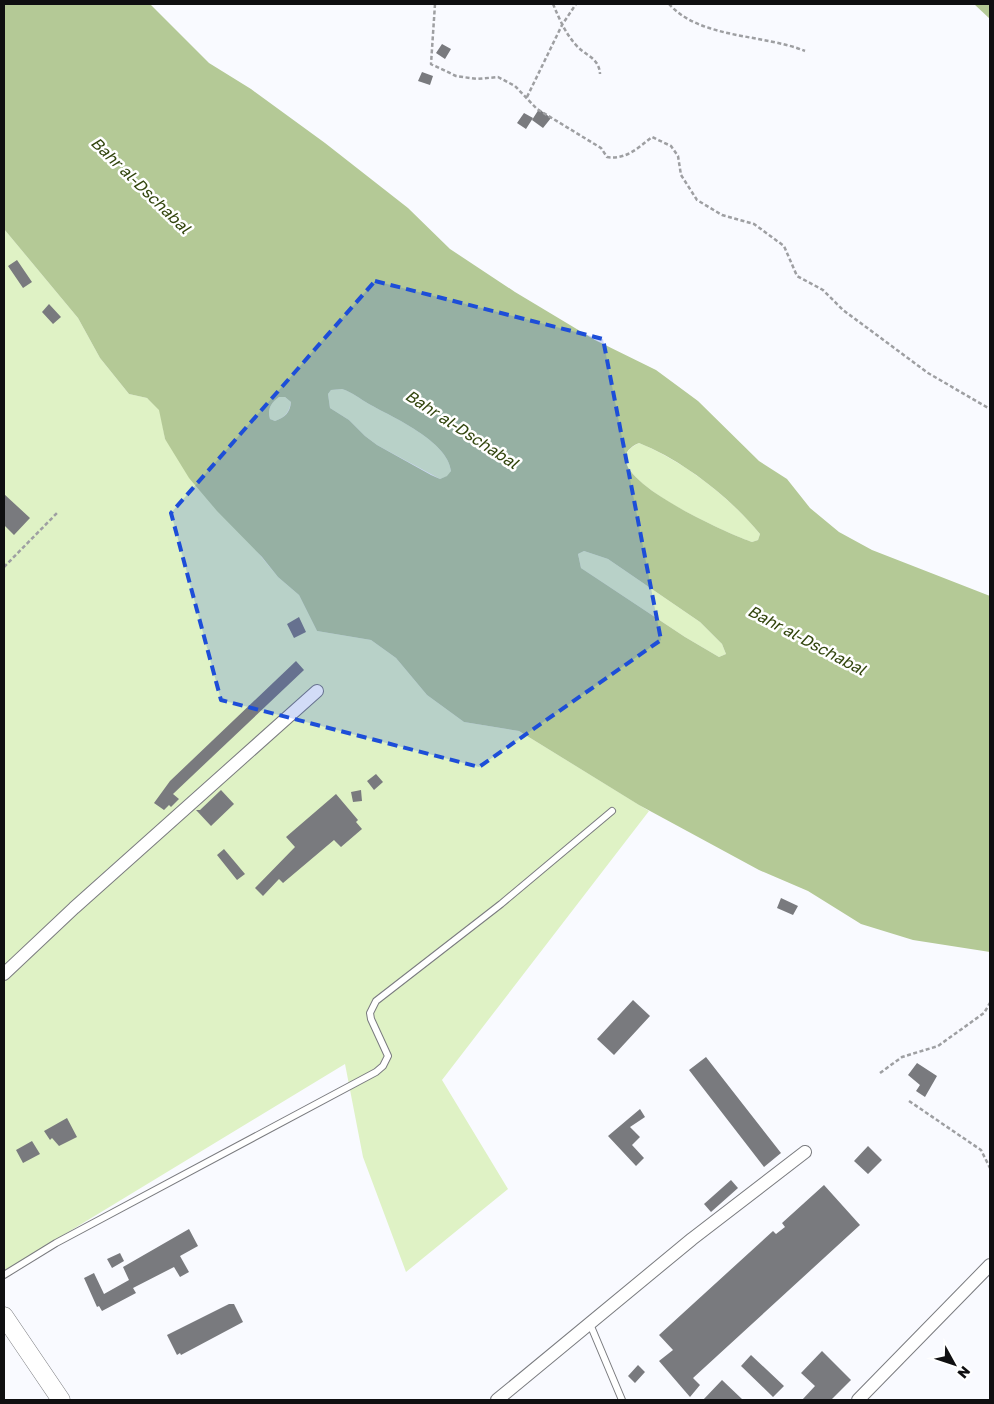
<svg xmlns="http://www.w3.org/2000/svg" width="994" height="1404" viewBox="0 0 994 1404" font-family="'Golos Text',sans-serif">
<rect width="100%" height="100%" fill="#f9faff"/>
<path fill="#dff2c5" d="M4,229L78,318L100,358L129,394L147,398L160,410L165,439L278,577L299,595L317,631L371,640L396,658L427,695L464,722L519,731L649,811L442,1080L508,1189L406,1272L363,1157L345,1064L4,1271Z
M342,389C352,392 360,399 369,404C392,417 448,441 451,471L448,476L440,479L377,445L365,436L349,420L330,408L328,394L331,390Z
M279,397H285L291,402C289,413 285,417 275,421L270,419C267,409 271,403 279,397Z
M639,443C683,461 730,497 760,534L758,540L752,542C731,535 581,470 639,443Z
M584,551L608,559L700,622L722,644L726,654L719,657L685,637L581,568L578,554Z"/>
<path fill="#b4c996" fill-rule="evenodd" d="M4,4H150L209,63L251,89L325,143L408,208L450,249L515,292L595,340L656,370L698,401L759,461L787,479L810,508L839,532L872,550L990,596V952L913,940L861,924L808,891L759,870L639,805L519,731L464,722L427,695L396,658L371,640L317,631L299,595L278,577L262,557L217,511L189,478L165,439L159,410L147,398L129,394L100,358L78,318L4,229ZM342,389C352,392 360,399 369,404C392,417 448,441 451,471L447,476L440,479L431,475L377,445L365,436L349,420L330,408L328,394L331,390ZM279,397H285L291,402C290,413 285,417 275,421L270,419C267,409 271,403 279,397ZM639,443C682,460 730,497 760,534L758,540L752,542C731,535 580,469 639,443ZM584,551L608,559L700,622L722,644L726,654L719,657L685,637L581,568L578,554Z
M974,4H990V19Z"/>
<path fill="#797a7e" d="M442,44L451,49L445,59L436,53Z
M422,72L433,76L430,85L418,81Z
M539,109L551,118L543,128L532,120Z
M524,113L533,118L526,129L517,123Z
M17,260L32,282L23,288L8,266Z
M49,304L61,317L53,324L42,312Z
M4,494L30,518L14,535L4,525Z
M299,617L306,632L294,638L287,624Z
M296,661L304,670L173,794L179,799L171,807L169,805L164,810L154,803L170,781Z
M376,774L383,782L374,790L367,781Z
M221,790L234,804L211,826L196,810H200Z
M361,790L362,801L353,802L351,792Z
M336,794L358,820L356,822L362,829L341,847L334,840L283,883L279,879L263,896L255,888L295,847L286,837Z
M224,849L245,874L237,880L217,855Z
M781,898L798,906L793,915L777,908Z
M633,1000L650,1016L614,1055L597,1039Z
M706,1057L781,1153L764,1167L689,1070Z
M917,1063L937,1076L925,1097L916,1091L920,1085L908,1075Z
M640,1109L645,1117L630,1127L640,1137L632,1145L644,1158L636,1166L608,1136Z
M67,1118L77,1137L59,1146L52,1138L50,1140L44,1131Z
M32,1141L40,1154L23,1163L16,1150Z
M868,1146L882,1160L868,1174L854,1161Z
M731,1180L738,1188L711,1212L704,1204Z
M824,1185L860,1225L693,1378L700,1385L690,1397L659,1361L673,1350L659,1335L773,1231L776,1234L785,1227L782,1223Z
M189,1229L198,1246L180,1256L189,1272L180,1277L174,1267L133,1288L136,1293L102,1311L99,1306L97,1307L84,1278L94,1273L104,1294L129,1280L123,1267Z
M120,1253L124,1261L112,1268L107,1259Z
M229,1304H234L243,1322L181,1355L180,1353L177,1355L167,1335Z
M822,1351L851,1380L831,1400H802L815,1386L801,1373Z
M751,1355L784,1386L773,1397L741,1366Z
M638,1365L645,1372L635,1383L628,1376Z
M722,1380L743,1400H703Z"/>
<g fill="none" stroke-linecap="round" stroke-linejoin="round">
<defs>
<path id="lane" d="M4,1275L56,1243L376,1072L383,1066L388,1056L371,1019L370,1013L376,1001L501,904L612,811
M590,1324L622,1400"/>
<path id="street" d="M4,974L74,908L317,691
M497,1400L692,1239L805,1152
M858,1400L990,1265"/>
<path id="secondary" d="M4,1316L61,1400"/>
</defs>
<use href="#lane" stroke="#7a7b7f" stroke-width="8"/>
<use href="#street" stroke="#7a7b7f" stroke-width="14"/>
<use href="#secondary" stroke="#7a7b7f" stroke-width="19"/>
<path stroke="#9e9fa2" stroke-width="2.5" stroke-dasharray="4 2.5" stroke-linecap="butt" d="M435,4L431,64L456,76L477,79L498,77L515,86L537,109L601,148L607,157C626,160 638,148 652,137L671,146L678,156L681,175L697,200L722,215L754,224L784,246L797,276L823,290L843,310L928,373L990,409
M553,4C559,18 565,33 576,45C585,56 599,57 600,74
M669,4C700,39 764,34 805,51
M527,97L562,25L576,4
M4,567L57,513
M880,1073L902,1057L938,1046L984,1013L990,1003
M909,1101L981,1150L990,1168"/>
<use href="#lane" stroke="#fff" stroke-width="6"/>
<use href="#street" stroke="#fff" stroke-width="12"/>
<use href="#secondary" stroke="#fff" stroke-width="18"/>
</g>
<path fill="#1d4ed8" fill-opacity="0.2" stroke="#1d4ed8" stroke-width="4" stroke-dasharray="10 6" stroke-linejoin="round" d="M375,281L603,339L661,640L479,767L221,700L171,513Z"/>
<g text-anchor="middle" dominant-baseline="central" stroke-width="5" stroke-linejoin="round" paint-order="stroke">
<g font-size="16" font-style="italic" fill="#32450d" stroke="#fff">
<text transform="translate(141 185) rotate(44)">Bahr al-Dschabal</text>
<text transform="translate(462 429) rotate(33)">Bahr al-Dschabal</text>
<text transform="translate(807 640) rotate(28)">Bahr al-Dschabal</text>
</g>
</g>
<rect width="994" height="1404" fill="none" stroke="#0f0f11" stroke-width="10"/>
<g transform="translate(954 1364) rotate(130)" stroke="#ffffff" stroke-width="4" paint-order="stroke">
<path d="M0-4L9 19L0 12L-9 19Z" fill="#0f0f11"/>
<text y="-8" font-size="14" font-weight="bold" text-anchor="middle" fill="#0f0f11">N</text>
</g>
</svg>
